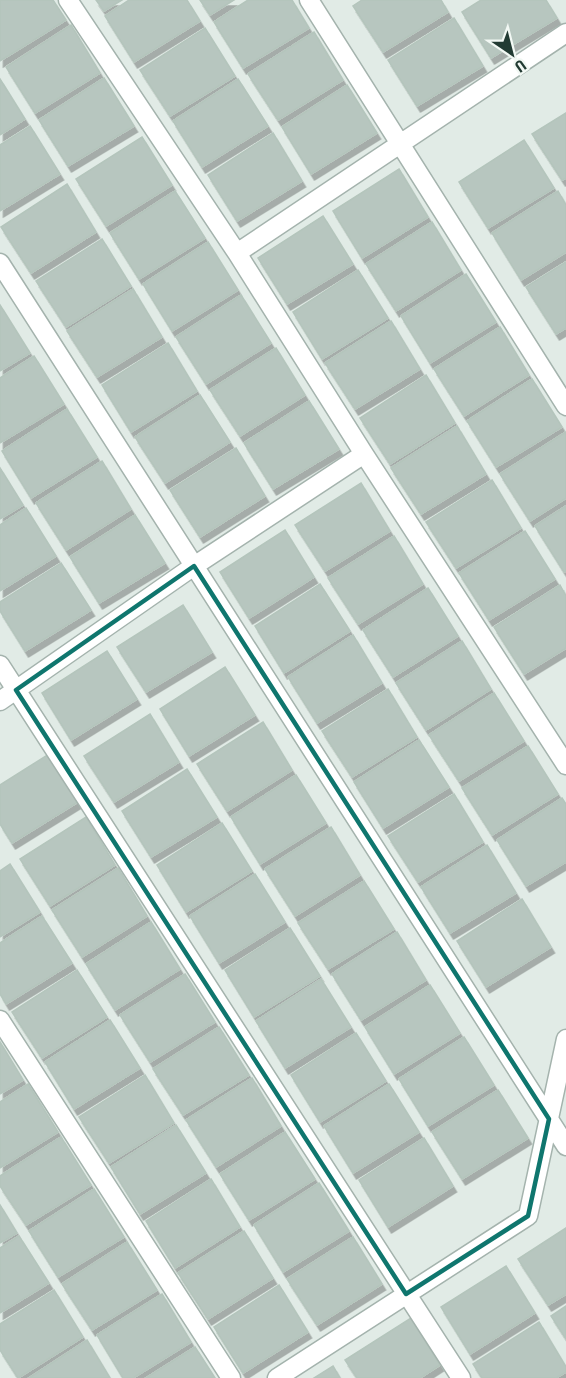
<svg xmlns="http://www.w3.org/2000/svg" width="566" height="1378" viewBox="0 0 566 1378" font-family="'Roboto Condensed',sans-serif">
<defs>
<filter id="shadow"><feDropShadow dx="3.5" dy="6" stdDeviation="0" flood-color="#0004"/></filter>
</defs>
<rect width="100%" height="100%" fill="#e1ebe6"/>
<path fill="#b7c6bf" stroke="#b4c5bc" stroke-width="1.5" filter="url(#shadow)" d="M0,0H53L66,20L0,61Z
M96,0H122L104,11Z
M129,0H187L200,21L134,62L105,16Z
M200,0H234L210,15Z
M248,0H292L309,28L243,68L214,22Z
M362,0H441L448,12L383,52L353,6Z
M481,0H546L557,18L491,58L462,12Z
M454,18L483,66L417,106L388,60Z
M71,25L100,73L35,113L6,67Z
M205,28L235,76L170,116L140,70Z
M314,32L343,80L278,120L248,74Z
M104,78L134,126L68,166L39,120Z
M0,79L25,119L0,135Z
M238,79L268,126L202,167L173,121Z
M347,85L377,133L311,174L282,127Z
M566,113V178L562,180L532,134Z
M30,126L60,174L0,211V145Z
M273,133L302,181L237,221L208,175Z
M142,137L172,185L106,226L76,179Z
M524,140L554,188L488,228L459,182Z
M399,169L428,217L362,258L333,211Z
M67,184L96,232L31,273L1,227Z
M175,191L205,238L139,279L110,233Z
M558,191L566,205V252L521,280L492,233Z
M323,216L353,264L287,304L258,258Z
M432,222L461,270L396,311L366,264Z
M102,239L131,286L66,327L36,281Z
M208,242L238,290L172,331L143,284Z
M566,262V328L556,334L526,287Z
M358,270L388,318L322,359L293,312Z
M466,274L496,322L430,363L401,316Z
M133,289L162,337L97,377L67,331Z
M241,295L271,343L206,384L176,337Z
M0,305L30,353L0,371Z
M391,321L420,369L355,409L325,363Z
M500,327L529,375L464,416L434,369Z
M168,343L197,391L131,432L102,385Z
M276,348L305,395L240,436L210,390Z
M34,356L64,404L0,443V378Z
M426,375L455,423L390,464L360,418Z
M532,379L562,427L496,467L467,421Z
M200,395L230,442L165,483L135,437Z
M309,401L339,449L273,489L244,443Z
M67,409L97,457L31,498L2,451Z
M457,426L486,474L421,514L391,468Z
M566,432V498L530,521L500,474Z
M236,448L265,496L200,537L170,490Z
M102,461L131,509L66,550L36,503Z
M0,468L23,505L0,519Z
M492,480L521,528L456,568L426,522Z
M361,483L390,531L325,571L295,525Z
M566,506V571L564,572L535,526Z
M26,508L56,556L0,591V525Z
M135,515L165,563L99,603L70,557Z
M285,530L314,577L249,618L220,572Z
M525,531L555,579L489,620L459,573Z
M394,536L423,584L358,624L328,578Z
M61,563L91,610L25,651L0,611V602Z
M320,584L350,631L284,673L255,626Z
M560,585L566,596V648L524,674L494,627Z
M428,588L458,636L393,677L363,630Z
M183,605L212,652L146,692L117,647Z
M353,635L382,683L317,723L288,677Z
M462,641L491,689L426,730L396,683Z
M107,651L137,699L71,740L42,693Z
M225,667L255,715L189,756L160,709Z
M388,689L417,737L352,777L322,731Z
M494,693L524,741L459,781L429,735Z
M150,714L179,762L114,802L84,756Z
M263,722L292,770L227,811L197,764Z
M419,740L449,787L383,828L354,782Z
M528,746L558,794L492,835L462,788Z
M49,754L78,802L12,843L0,824V785Z
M187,769L217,817L151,857L122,811Z
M296,775L326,823L260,864L231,817Z
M454,794L483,842L418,882L388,836Z
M562,798L566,804V862L526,886L497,840Z
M86,817L115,865L50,906L20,859Z
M222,823L252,871L186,912L157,865Z
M331,827L360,875L295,916L265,869Z
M487,845L516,893L450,933L421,887Z
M10,864L40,912L0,937V871Z
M118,868L147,916L82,957L52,910Z
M255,874L285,922L219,963L190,916Z
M364,881L394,929L328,969L298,923Z
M522,899L551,947L486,987L457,941Z
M42,916L72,963L6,1004L0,994V943Z
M151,922L180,969L115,1010L86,964Z
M290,928L320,976L254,1017L225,970Z
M397,932L426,980L361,1020L332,974Z
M77,970L107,1017L42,1058L12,1012Z
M185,974L215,1022L150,1062L120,1015Z
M321,979L351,1027L285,1068L256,1021Z
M430,985L460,1033L394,1074L365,1027Z
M110,1020L140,1068L74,1109L45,1062Z
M219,1027L249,1075L183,1115L153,1069Z
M356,1033L386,1081L320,1122L291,1075Z
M464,1037L494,1085L428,1126L399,1079Z
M0,1042L23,1080L0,1094Z
M145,1075L174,1123L109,1163L79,1117Z
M252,1078L281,1126L216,1167L186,1120Z
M28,1084L58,1132L0,1168V1102Z
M389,1084L419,1132L353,1173L324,1126Z
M498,1090L528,1138L462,1179L432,1132Z
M176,1125L206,1173L140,1214L111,1167Z
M285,1132L315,1179L249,1220L220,1174Z
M61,1137L91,1185L26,1225L0,1186V1176Z
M424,1138L453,1186L388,1227L359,1180Z
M211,1179L240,1227L175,1268L146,1221Z
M319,1183L349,1231L283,1272L254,1225Z
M94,1189L124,1237L58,1277L29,1231Z
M0,1205L17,1233L0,1243Z
M566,1228V1294L548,1305L518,1259Z
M244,1231L273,1278L208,1319L178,1273Z
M19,1236L49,1283L0,1313V1248Z
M353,1237L382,1284L317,1325L287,1279Z
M127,1242L157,1290L92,1330L62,1284Z
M506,1266L535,1313L470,1354L441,1307Z
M279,1285L308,1332L243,1373L214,1327Z
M54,1290L83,1337L18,1378L0,1350V1324Z
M162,1294L191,1342L133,1378H123L97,1335Z
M566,1306V1339L551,1316Z
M411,1318L440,1365L420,1378H357L345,1360Z
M539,1322L566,1367V1372L556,1378H482L473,1364Z
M87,1340L110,1378H29Z
M195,1347L215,1378H146Z
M333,1366L340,1378H314Z"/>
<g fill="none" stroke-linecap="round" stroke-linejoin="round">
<defs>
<path id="street" d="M68,0L237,253L364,454L566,765
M309,0L566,406
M237,253L566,33
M0,263L566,1146
M0,665L461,1378
M0,701L194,566L364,454
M0,1020L231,1378
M277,1378L528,1216L566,1039"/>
</defs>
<use href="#street" stroke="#a4b3ad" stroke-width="21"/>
<use href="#street" stroke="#fff" stroke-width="18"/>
</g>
<path fill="none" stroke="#0f766e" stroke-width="4.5" stroke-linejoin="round" d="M194,566L549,1119L528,1216L406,1294L16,690Z"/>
<g transform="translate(512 54) rotate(145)" stroke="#f2f8f4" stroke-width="4.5" paint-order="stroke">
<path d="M0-4.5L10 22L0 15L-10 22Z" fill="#223b33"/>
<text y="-9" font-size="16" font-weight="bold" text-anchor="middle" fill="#223b33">U</text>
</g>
</svg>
